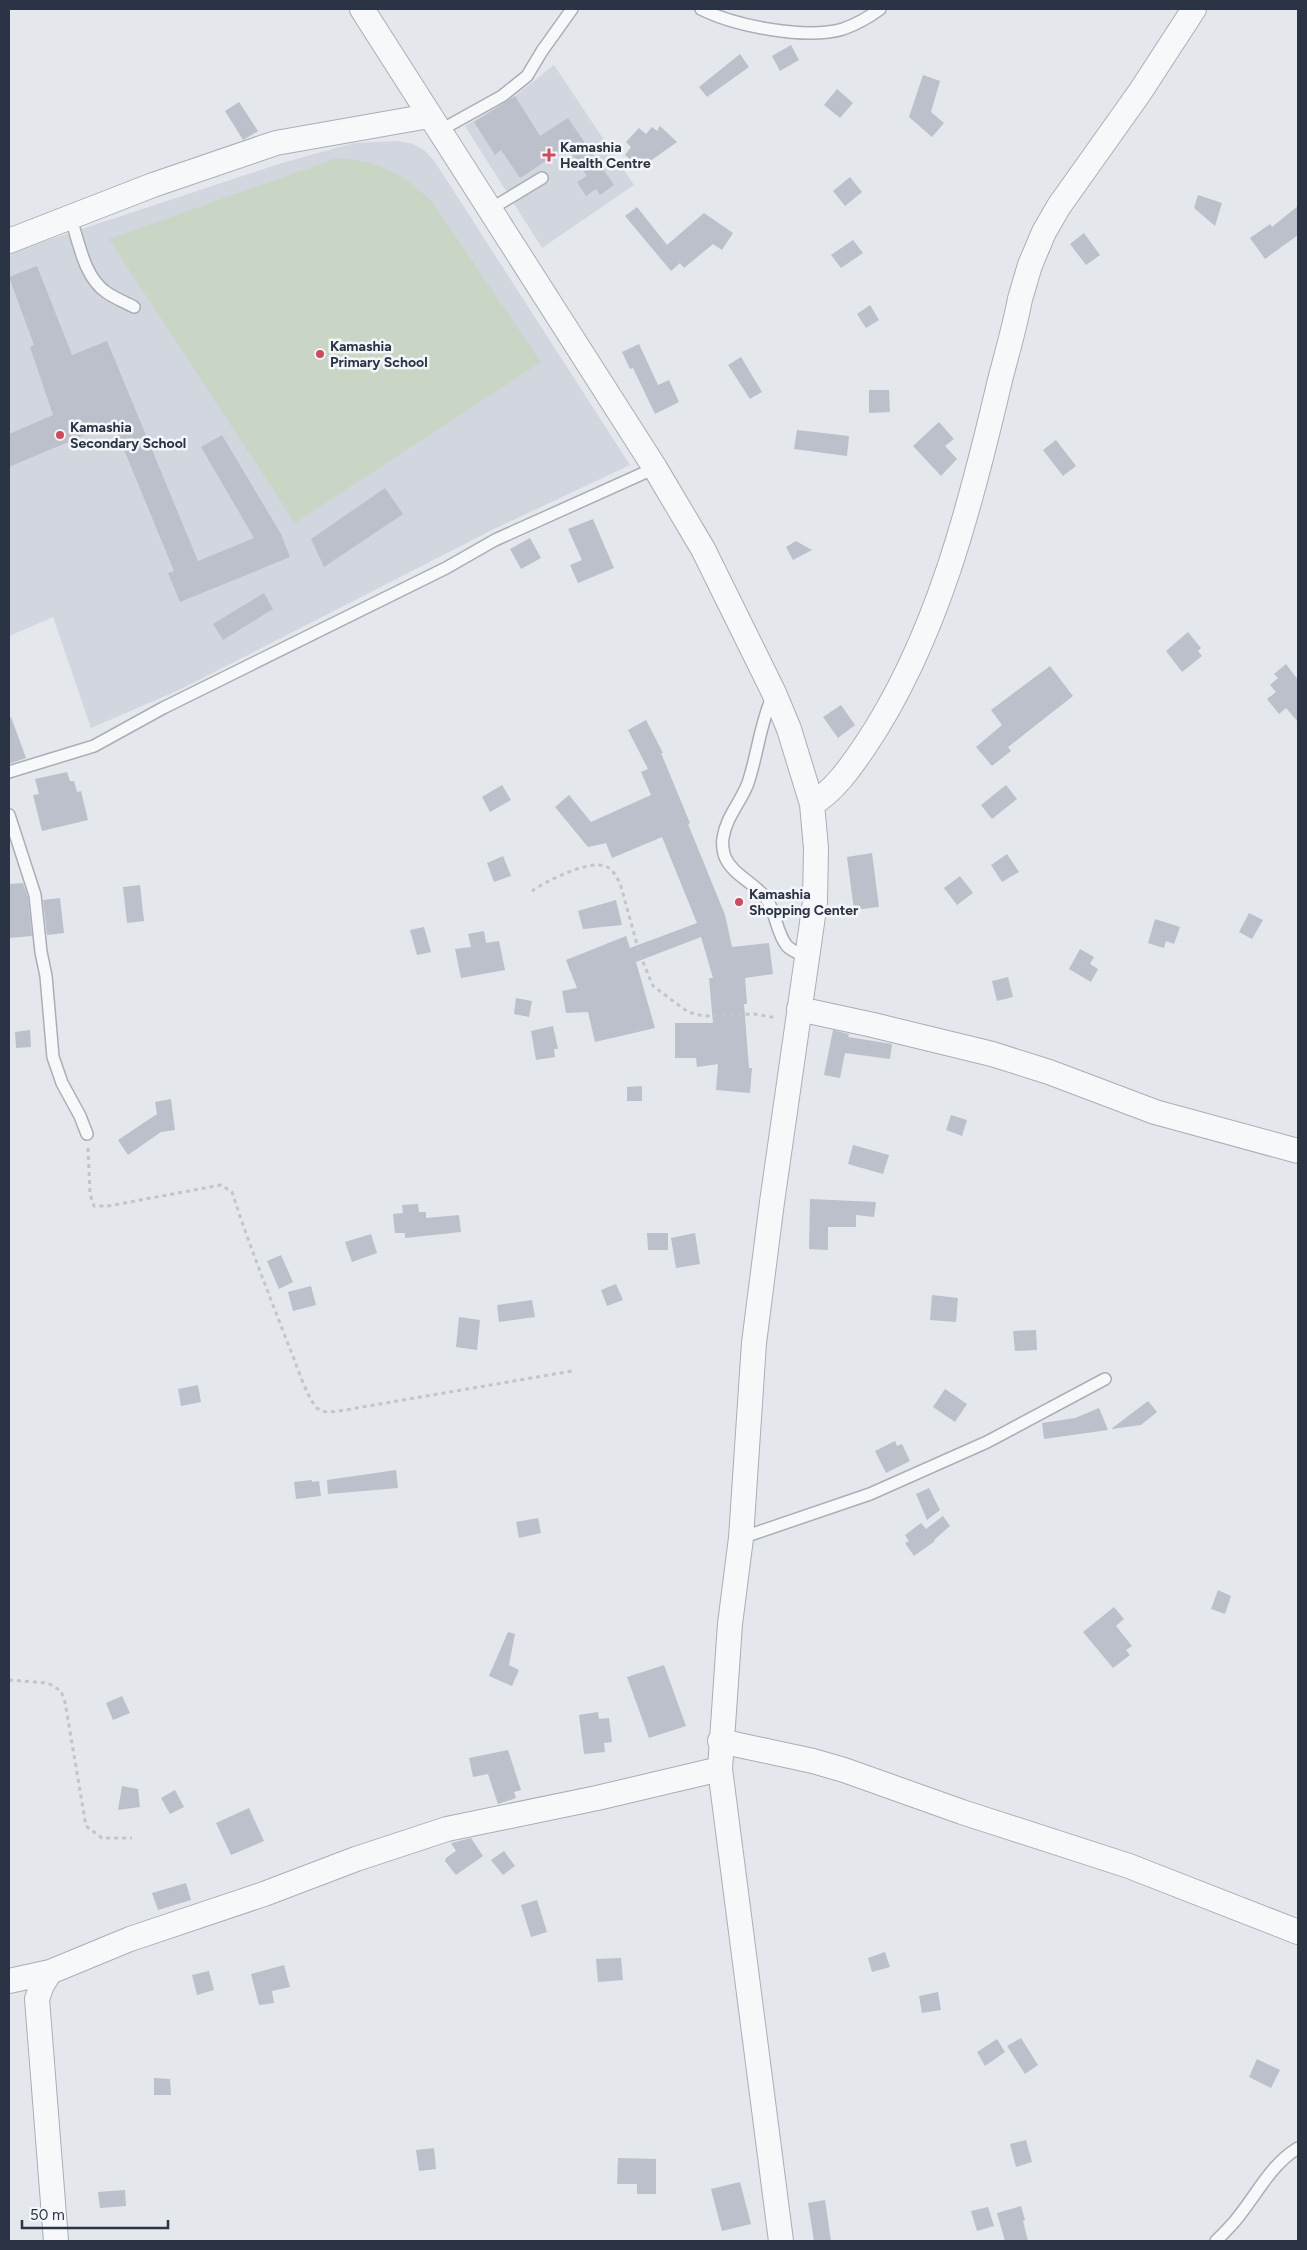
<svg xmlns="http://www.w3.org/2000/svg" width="1307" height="2250" viewBox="0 0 1307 2250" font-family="Figtree,sans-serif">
<rect width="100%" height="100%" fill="#e4e7ec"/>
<path fill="#d2d6de" d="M554,65L634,185L542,248L465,126L515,96Z
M398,141L413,144L424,150L435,162L630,465L494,529L179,690L91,728L53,617L9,636V253L282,163L354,143Z"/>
<path fill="#c9d6c5" d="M337,158C376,160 405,174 432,202L541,362L295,523L109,239Z"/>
<path fill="#bbc0ca" d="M791,45L799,60L780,71L772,56Z
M740,54L749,67L707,97L699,87Z
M923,75L940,81L931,112L944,123L932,137L909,117Z
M837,89L853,103L840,118L824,105Z
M515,96L540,136L568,118L614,185L600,195L596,189L586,196L577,182L587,176L567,147L520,178L501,150L495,155L474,122Z
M239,102L258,131L243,140L225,111Z
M660,126L677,142L646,164L643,161L638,166L625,155L631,147L626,142L639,128L646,134L652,127L657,131Z
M850,177L862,192L845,206L833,191Z
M1198,195L1222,203L1215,226L1194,208Z
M1298,206V235L1265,259L1250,238L1270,224L1272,227Z
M637,207L667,245L704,213L733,233L722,250L713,244L684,268L680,263L671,271L625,216Z
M1084,233L1100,255L1086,265L1070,244Z
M853,240L863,253L841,268L831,255Z
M37,266L72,355L107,341L198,561L254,538L201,447L222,435L281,534L290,557L180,602L168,573L174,571L113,423L9,467V434L53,415L30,347L34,345L9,277Z
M870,305L879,320L866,328L857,314Z
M639,344L658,385L669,380L679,402L655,414L633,368L630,369L622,352Z
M741,357L762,392L750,399L728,365Z
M869,390H889L890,412L869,413Z
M939,422L954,439L945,446L957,459L941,476L913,446Z
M797,430L849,436L847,456L794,449Z
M1056,440L1076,466L1063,476L1043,450Z
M385,488L403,514L324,567L311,539Z
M593,519L614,568L578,583L570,565L582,560L568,529Z
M530,538L541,558L521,569L510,549Z
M796,541L812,550L793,560L786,547Z
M264,593L273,609L223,640L213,624Z
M1188,632L1201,648L1198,651L1202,656L1182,672L1166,651Z
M1286,664L1298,680V722L1286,708L1279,714L1267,699L1276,692L1270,685L1278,678L1274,674Z
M1050,666L1073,696L1008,747L1011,751L992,766L976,747L1002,725L991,710Z
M841,705L855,725L838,738L823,717Z
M11,717L26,758L9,764V718Z
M646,720L663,753H661L690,823L688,824L725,915L732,947L769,943L773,974L745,978L747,1004H744L749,1068H752L750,1093L716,1090L718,1064L697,1067L696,1058H675V1023H713L709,978H713L701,937L636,962L655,1028L595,1042L588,1012L566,1013L562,991L577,988L566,960L626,936L630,948L697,923L662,837L612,858L606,843L588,847L555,807L569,795L591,822L651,795L641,772L648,769L628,730Z
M67,772L70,781H74L77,792L81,791L88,820L42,831L33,795L39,794L35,779Z
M502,785L511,800L490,812L482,797Z
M1006,785L1017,799L992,819L981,805Z
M872,853L879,907L854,910L847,857Z
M1007,854L1019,872L1002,882L991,865Z
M503,856L511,876L494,882L487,863Z
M960,876L973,893L957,905L944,888Z
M23,883L28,897L32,936L9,938V884Z
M140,885L144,921L127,923L123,887Z
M60,898L64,933L47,935L43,900Z
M616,900L622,925L583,929L578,911Z
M1249,913L1263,920L1252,939L1239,932Z
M1155,919L1180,927L1174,944L1166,941L1164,948L1148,943Z
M424,927L431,952L417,955L410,930Z
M484,931L486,943L499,941L505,970L461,978L455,949L471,947L468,934Z
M1080,949L1094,957L1090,964L1098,969L1091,982L1069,969Z
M1008,977L1013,997L997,1001L992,981Z
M516,998L532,1001L529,1017L514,1014Z
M553,1026L558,1049H554L555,1057L536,1060L531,1031Z
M30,1030L31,1047L16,1048L15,1032Z
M833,1030L849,1034L848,1037L892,1044L890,1059L845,1053L840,1078L824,1075Z
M642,1086V1101H627V1087Z
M171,1099L175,1130L161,1132L128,1155L118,1140L157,1114L155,1102Z
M951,1115L967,1120L962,1136L946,1130Z
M853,1145L889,1155L883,1174L848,1164Z
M810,1199L876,1202L874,1217L856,1215V1227H828V1250L809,1249Z
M418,1204L419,1212H426V1218L459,1215L461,1232L405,1238V1233H395L393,1214L403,1213L402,1205Z
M647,1233H668V1250H648Z
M695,1233L700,1264L676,1268L671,1238Z
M371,1234L377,1253L352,1262L345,1242Z
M281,1255L293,1282L279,1289L267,1261Z
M616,1284L623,1300L607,1306L601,1290Z
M311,1286L316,1305L293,1311L288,1292Z
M932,1295L958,1298L956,1322L930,1320Z
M532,1300L535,1317L499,1322L497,1305Z
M459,1317L480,1320L477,1350L456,1347Z
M1036,1330L1037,1350L1015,1351L1013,1331Z
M198,1385L201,1402L181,1406L178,1389Z
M945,1389L967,1404L955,1422L933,1407Z
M1148,1401L1157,1412L1141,1425L1111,1429Z
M1099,1408L1108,1430L1044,1439L1042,1423L1075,1418Z
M895,1441L897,1446L902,1444L910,1461L886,1473L875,1451Z
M396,1470L398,1488L328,1494L327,1480Z
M312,1480V1482L319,1481L321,1496L296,1499L294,1482Z
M929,1488L940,1510L927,1520L916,1494Z
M943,1516L950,1526L934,1540L935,1541L914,1556L905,1543L909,1541L905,1535L921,1523L926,1529Z
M538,1518L541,1533L519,1538L516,1522Z
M1218,1590L1231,1596L1225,1614L1211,1609Z
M1114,1607L1124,1619L1116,1626L1132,1646L1126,1650L1130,1655L1113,1668L1083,1632Z
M508,1632L515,1634L509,1665L519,1670L512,1686L489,1676Z
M664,1665L686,1726L649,1738L627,1677Z
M122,1696L130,1713L113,1720L106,1703Z
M598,1712L599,1719L609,1718L612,1742L604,1743L605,1752L584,1754L579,1715Z
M508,1750L521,1790L514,1792L516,1798L498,1804L488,1774L473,1777L469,1758Z
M122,1786L138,1789L140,1807L118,1810Z
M175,1790L184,1807L170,1814L161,1798Z
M249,1808L264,1841L231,1855L216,1823Z
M471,1838L483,1856L456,1875L445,1861L446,1858L456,1851L451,1843Z
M504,1851L515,1866L503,1875L491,1860Z
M186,1883L191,1900L158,1910L152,1893Z
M537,1900L547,1932L531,1937L521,1905Z
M885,1952L890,1967L872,1972L868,1958Z
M621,1958L623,1980L598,1982L596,1959Z
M284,1965L290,1987L272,1991L274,2003L259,2005L251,1974Z
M209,1971L214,1990L197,1995L192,1975Z
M938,1992L941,2010L922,2013L919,1996Z
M1021,2038L1038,2065L1025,2074L1007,2046Z
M997,2039L1005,2052L985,2066L977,2052Z
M1257,2059L1280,2070L1271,2088L1249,2077Z
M154,2078L170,2079L171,2095H154Z
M1026,2140L1032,2162L1016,2167L1010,2144Z
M434,2148L436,2169L419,2171L416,2150Z
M618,2158L656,2159V2194H637V2184H617Z
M740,2182L751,2224L722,2231L711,2189Z
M125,2190L126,2206L100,2208L98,2192Z
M825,2200L831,2241H814L808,2203Z
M1021,2206L1025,2220L1023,2221L1028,2241H1005L997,2213Z
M988,2207L994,2226L977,2231L971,2211Z"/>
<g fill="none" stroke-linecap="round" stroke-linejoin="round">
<defs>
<path id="lane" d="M701,9C735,26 806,40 843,29C857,24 868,18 880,9
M439,131L502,96L527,76L542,51L572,9
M489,210L542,178
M71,219C79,242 84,277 106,292C114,298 125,302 134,307
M773,695C760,723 758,753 748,783C741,802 726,817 723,838C722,843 723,852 725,857C733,875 753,882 765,897C777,912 775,931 787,946C792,951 801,954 807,958
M9,772L94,746L163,708L446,568L495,540L655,468
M9,815L35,895L41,952L46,976L53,1057L62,1083L80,1116L87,1134
M741,1538L870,1494L987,1442L1105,1379
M1216,2241C1222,2235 1229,2228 1235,2221C1256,2196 1270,2165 1298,2148"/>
<path id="street" d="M362,9L655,468L703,549L774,693L789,729L812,804L816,848L815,902L772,1202L754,1343L741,1538L730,1624L720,1769L781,2241
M9,241L153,185L276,143L429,116
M812,804C834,791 850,768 865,746C937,639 971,504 1000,380C1007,353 1015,326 1020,299L1030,265L1044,232L1059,206L1140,92L1194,9
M799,1009L873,1025L992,1054L1049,1072L1155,1112L1298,1151
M720,1741L813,1761L844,1770L962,1812L1129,1866L1298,1932
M50,1972L42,1985L37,1999L56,2241
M9,1981L50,1972L130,1939L264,1894L356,1859L447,1829L597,1798L720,1769"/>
</defs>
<use href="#lane" stroke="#a9aeb7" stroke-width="14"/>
<use href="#street" stroke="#a9aeb7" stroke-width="26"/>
<path stroke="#c2c5cb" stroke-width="3" stroke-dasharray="4 4" stroke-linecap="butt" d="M532,891C546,881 588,860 605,866C613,869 616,876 620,883L640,955L653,986L688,1012L703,1016L755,1014L777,1018
M88,1148L90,1194L94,1206H108L221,1185L232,1192C249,1245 270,1297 290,1349C297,1365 306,1396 317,1408C323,1413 331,1412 339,1411L572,1371
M9,1680L48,1683L61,1691L65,1702L86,1826L102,1838H132"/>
<use href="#lane" stroke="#f7f8fa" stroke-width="11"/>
<use href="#street" stroke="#f7f8fa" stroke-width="24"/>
</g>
<g fill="#d1495b" stroke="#f4f6f9" stroke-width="2">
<path d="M546.5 147.5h5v5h5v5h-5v5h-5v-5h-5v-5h5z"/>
<circle cx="320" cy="354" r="5"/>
<circle cx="60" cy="435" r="5"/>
<circle cx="739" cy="902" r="5"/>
</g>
<g text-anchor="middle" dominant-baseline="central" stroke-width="5" stroke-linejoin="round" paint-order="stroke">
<g font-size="14" font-weight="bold" fill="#2b3445" stroke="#f4f6f9" text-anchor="start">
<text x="560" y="147">Kamashia<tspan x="560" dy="16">Health Centre</tspan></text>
<text x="330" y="346">Kamashia<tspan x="330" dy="16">Primary School</tspan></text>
<text x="70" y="427">Kamashia<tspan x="70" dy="16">Secondary School</tspan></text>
<text x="749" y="894">Kamashia<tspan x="749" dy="16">Shopping Center</tspan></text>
</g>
</g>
<rect width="1307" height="2250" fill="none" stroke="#2b3445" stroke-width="20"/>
<path d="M22 2220v8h146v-8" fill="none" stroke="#2b3445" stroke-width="2.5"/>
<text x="30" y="2220" font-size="15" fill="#2b3445" stroke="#f4f6f9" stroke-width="4" paint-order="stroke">50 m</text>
</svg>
